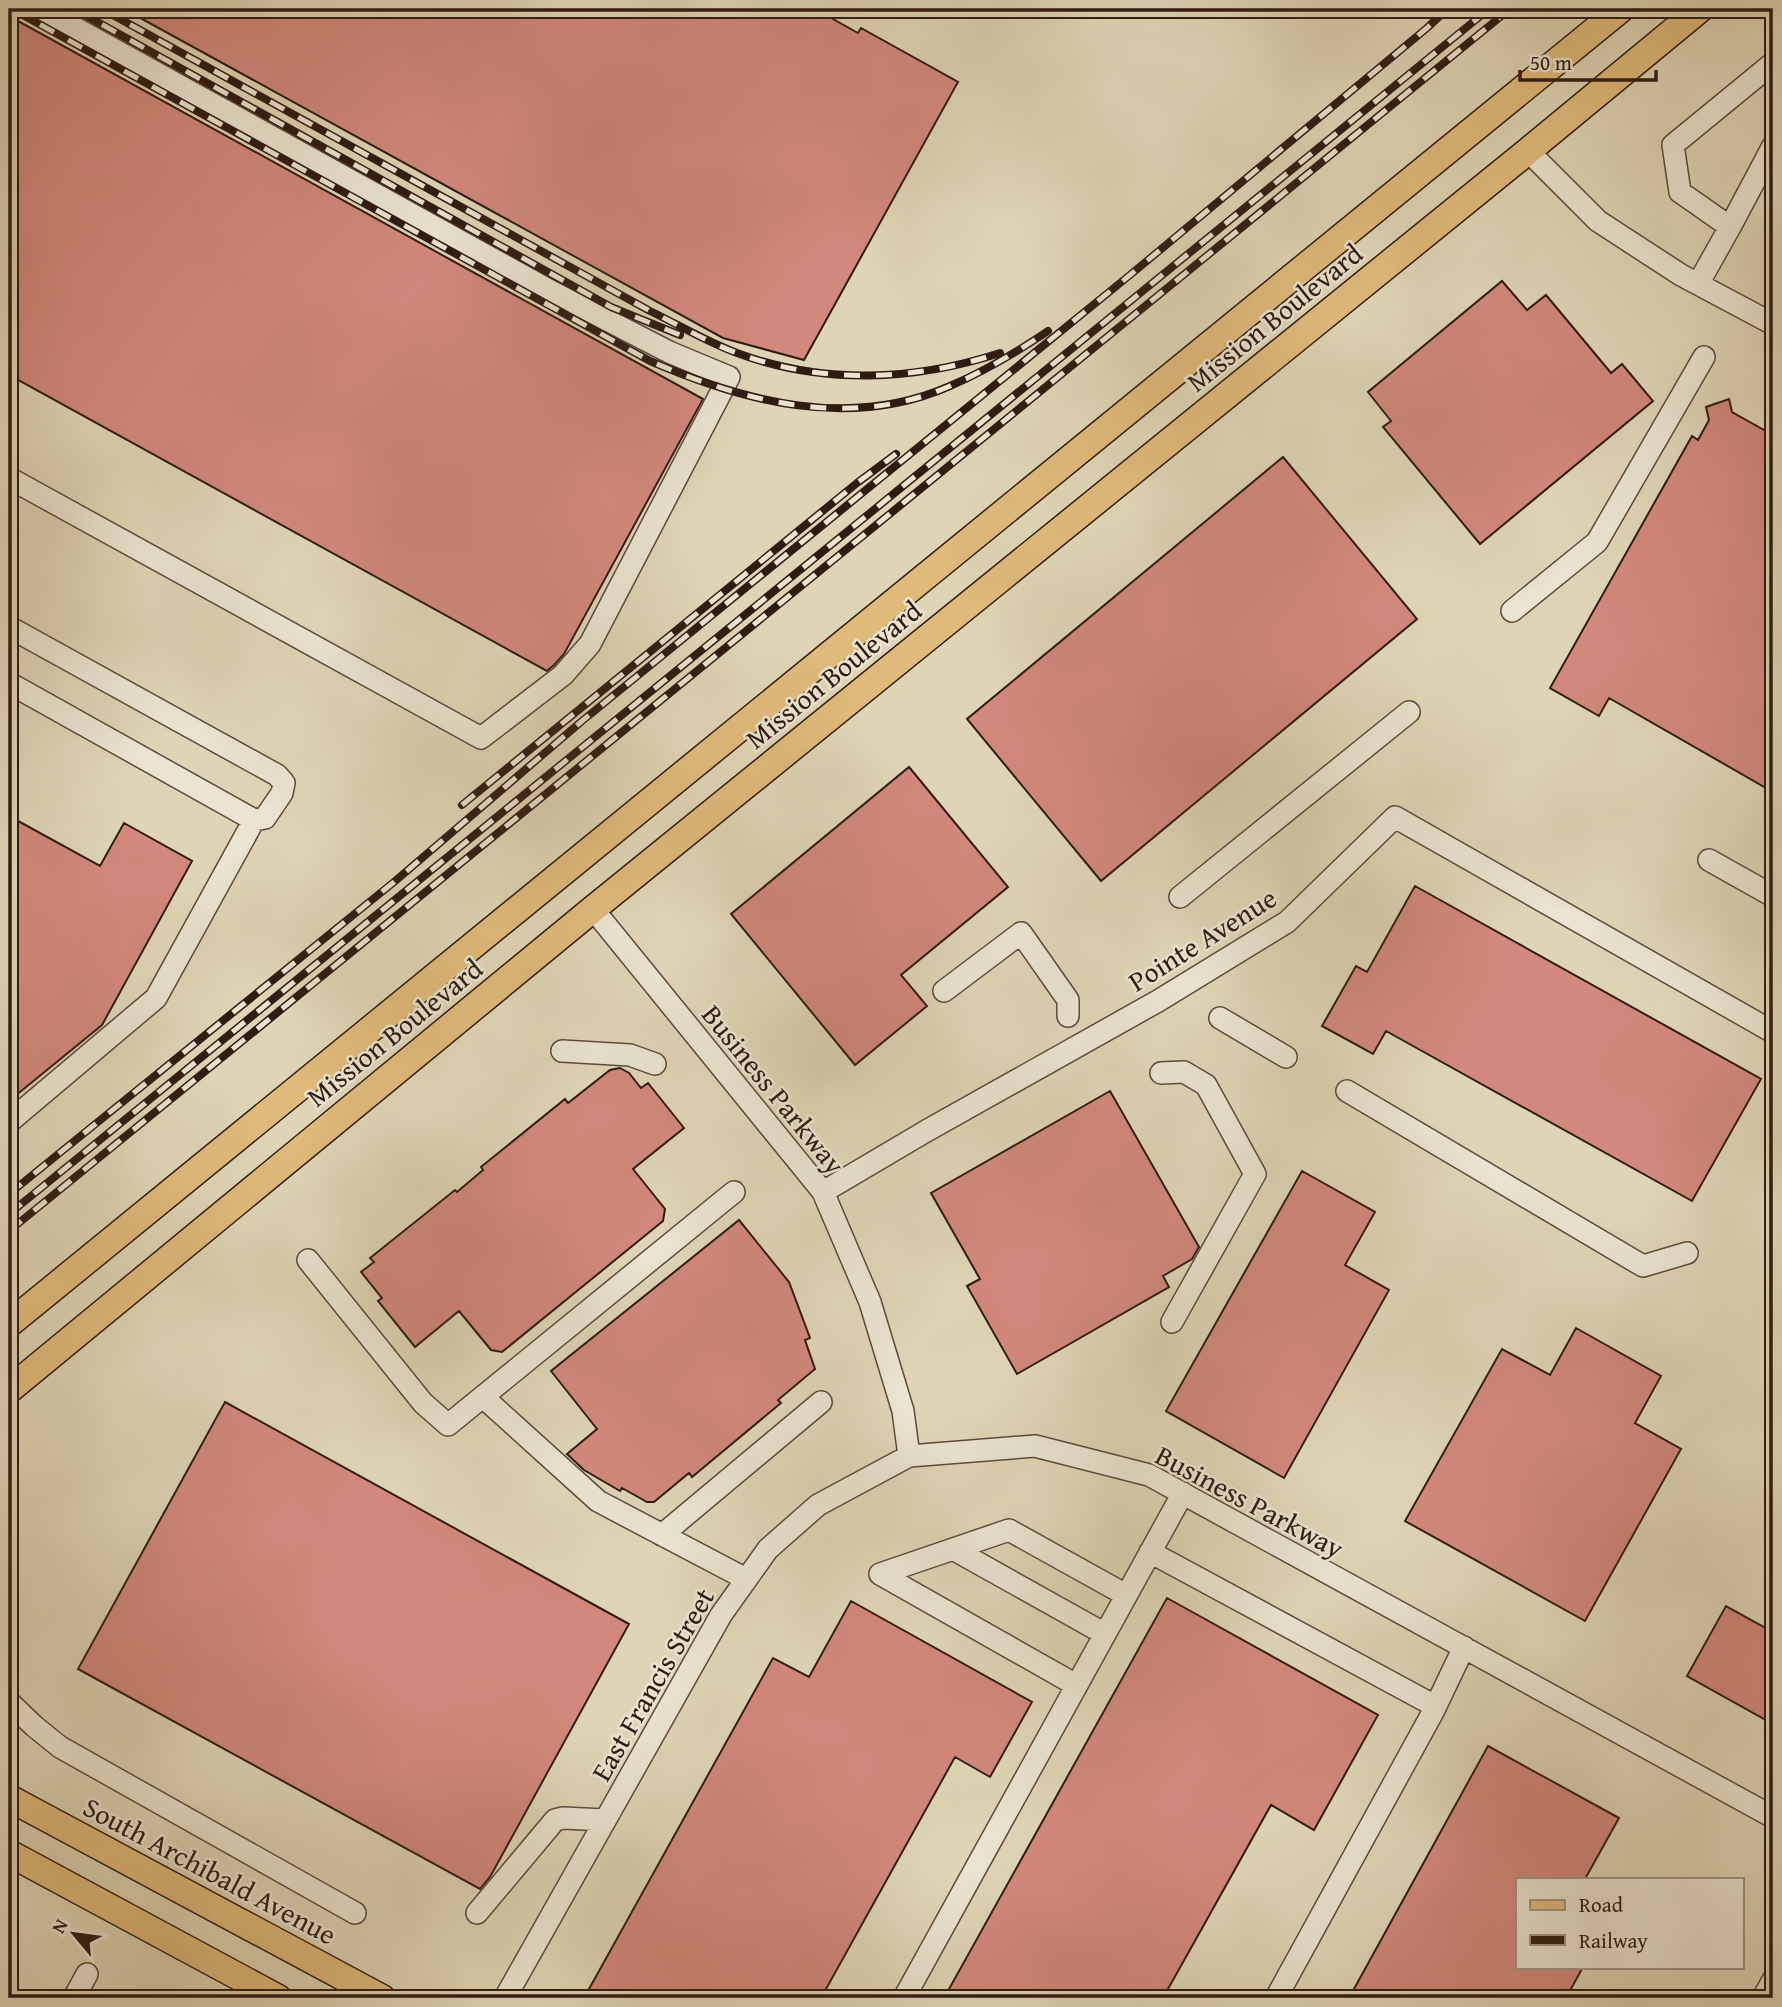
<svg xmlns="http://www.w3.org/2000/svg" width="1782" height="2007" viewBox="0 0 1782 2007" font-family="'Gentium Book Plus',serif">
<rect width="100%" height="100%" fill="#dfd5b6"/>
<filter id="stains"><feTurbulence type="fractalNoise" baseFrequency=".00286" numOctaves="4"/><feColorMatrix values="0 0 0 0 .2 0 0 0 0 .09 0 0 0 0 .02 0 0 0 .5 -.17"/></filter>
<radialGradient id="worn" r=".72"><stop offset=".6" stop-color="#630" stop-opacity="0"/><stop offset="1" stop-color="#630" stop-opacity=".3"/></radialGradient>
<path fill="#d2887c" stroke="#301b13" stroke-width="2" d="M124,9H815L858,33L861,28L958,82L804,360L723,338Z
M9,16L703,399L564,654L554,665L547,671L9,375Z
M1502,281L1527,310L1546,295L1611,373L1622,364L1653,401L1480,544L1383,427L1391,421L1368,392Z
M1729,399L1732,412L1773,435V792L1609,698L1599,716L1550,688L1692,436L1698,440L1709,420L1706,407Z
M1283,457L1417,619L1101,881L967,719Z
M909,767L1008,887L901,975L927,1006L855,1065L731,914Z
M9,816L100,866L124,823L192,861L102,1025L9,1101Z
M1415,886L1761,1079L1692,1201L1386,1031L1373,1054L1322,1026L1356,966L1367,972Z
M620,1068L629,1073L641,1088L648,1083L684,1128L633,1169L665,1209L663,1221L502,1352L491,1350L459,1311L415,1347L378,1301L382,1298L361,1272L374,1262L370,1258L455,1190L457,1192L483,1170L481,1167L565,1099L568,1103L610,1070Z
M1110,1091L1199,1247L1192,1259L1163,1276L1169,1287L1017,1374L967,1286L980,1279L931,1193Z
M1302,1171L1375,1212L1345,1265L1389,1290L1284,1478L1166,1411Z
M739,1220L789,1282L810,1338L805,1340L815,1369L778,1400L781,1403L692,1477L689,1473L654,1502H647L622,1488L620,1491L584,1470L567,1454L597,1429L551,1371Z
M1576,1328L1661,1376L1635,1423L1681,1449L1585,1621L1405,1521L1502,1349L1550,1375Z
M225,1402L629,1624L490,1877L480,1889L78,1669Z
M1167,1598L1378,1715L1314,1830L1271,1805L1163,1998H944Z
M851,1601L1032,1702L990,1777L955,1757L821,1998H584L773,1658L809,1677Z
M1726,1606L1773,1632V1724L1687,1676Z
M1488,1746L1619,1818L1585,1879H1518V1967H1583L1566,1998H1349Z"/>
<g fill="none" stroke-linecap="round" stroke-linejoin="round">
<defs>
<path id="minor" d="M1773,63L1673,145L1680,192L1730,227L1773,146
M1528,151L1598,221L1681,275L1773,324
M1698,284L1730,227
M9,478L481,738L563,675L590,644L729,377L669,352L545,288L41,9
M1512,611L1597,542L1704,357
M9,627L277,775L284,783L282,793L265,818L254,820L9,683
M1709,860L1773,896
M1180,897L1409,712
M593,909L823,1192L870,1302L903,1411L909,1456L1035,1446L1149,1475L1773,1817
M944,991L1021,933L1068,1000V1016
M1220,1018L1286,1057
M562,1051L630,1055L655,1064
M1161,1073L1184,1072L1206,1085L1255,1174L1172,1322
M1347,1091L1643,1266L1687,1253
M9,1122L156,998L254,820
M823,1192L928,1130L1158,1001L1287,922L1395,817L1773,1032
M308,1260L423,1403L448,1425L734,1192
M483,1397L598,1501L746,1579
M662,1535L821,1402
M953,1549L1105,1634
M1150,1552L1435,1706
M1076,1685L880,1574L1009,1530L1126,1595
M9,1702L34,1726L60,1747L355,1913
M477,1913L555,1820L563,1818L605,1820
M74,1998L87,1974
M505,1998L721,1615L768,1549L818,1505L909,1456
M904,1998L1183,1493
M1276,1998L1433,1712L1464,1647
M1763,1998L1773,1980"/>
<path id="major" d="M9,1324L1621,9
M9,1390L593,909L1528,151L1700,9
M9,1798L382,1998
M9,1853L278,1998"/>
</defs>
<use href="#minor" stroke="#5c4a3c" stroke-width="24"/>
<use href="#major" stroke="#301b13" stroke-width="29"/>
<use href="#minor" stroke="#eae4d0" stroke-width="21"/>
<use href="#major" stroke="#e0ba7b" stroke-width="26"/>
<defs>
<path id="rail" d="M12,9L650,361C745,402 850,430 950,386C985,371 1017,352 1048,331
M74,9L611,307L680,335
M102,9L650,311C679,325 707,342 737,353C823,385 914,381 1000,353
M462,805L857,483L896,454
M9,1194L394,882L582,721L1130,275L1427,28L1447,9
M9,1214L1489,9
M9,1231L1510,9"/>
</defs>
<use href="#rail" stroke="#301b13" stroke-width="8"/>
<use href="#rail" stroke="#eae4d0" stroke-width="5" stroke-dasharray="16" stroke-linecap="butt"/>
</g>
<g text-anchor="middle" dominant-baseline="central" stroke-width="5" stroke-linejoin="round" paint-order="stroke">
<g font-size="28" fill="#301b13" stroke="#eae4d0">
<text transform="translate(1274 317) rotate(-39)">Mission Boulevard</text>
<text transform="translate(833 674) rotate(-39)">Mission Boulevard</text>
<text transform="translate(1202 939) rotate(-32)">Pointe Avenue</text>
<text transform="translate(394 1032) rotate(-39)">Mission Boulevard</text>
<text transform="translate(774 1089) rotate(51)">Business Parkway</text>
<text transform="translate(1250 1501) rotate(28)">Business Parkway</text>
<text transform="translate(652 1684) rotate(-60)">East Francis Street</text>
<text transform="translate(210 1870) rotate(28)">South Archibald Avenue</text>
</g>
</g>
<rect width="1782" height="2007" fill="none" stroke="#dfd5b6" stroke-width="35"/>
<rect x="10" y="10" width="1761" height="1986" fill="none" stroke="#301b13" stroke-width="3.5"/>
<rect x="18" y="18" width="1747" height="1972" fill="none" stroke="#301b13" stroke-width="2"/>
<rect x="1516" y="1878" width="228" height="91" fill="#eae4d0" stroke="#a09484" stroke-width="2"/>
<rect x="1530" y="1900" width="35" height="10" fill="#e0ba7b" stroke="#a09484" stroke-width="2"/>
<text x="1579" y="1912" font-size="21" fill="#301b13">Road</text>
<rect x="1530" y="1935" width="35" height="10" fill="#301b13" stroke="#a09484" stroke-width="2"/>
<text x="1579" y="1948" font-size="21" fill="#301b13">Railway</text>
<g transform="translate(74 1934) rotate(299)" stroke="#eae4d0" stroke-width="5" paint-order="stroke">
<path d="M0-5L12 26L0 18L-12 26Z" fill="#301b13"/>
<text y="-10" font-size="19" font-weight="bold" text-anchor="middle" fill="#301b13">N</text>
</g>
<path d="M1520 70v10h136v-10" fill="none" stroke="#301b13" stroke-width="3.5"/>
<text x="1530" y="70" font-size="21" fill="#301b13" stroke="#eae4d0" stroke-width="5" paint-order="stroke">50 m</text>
<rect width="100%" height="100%" filter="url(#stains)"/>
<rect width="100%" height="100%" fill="url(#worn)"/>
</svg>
